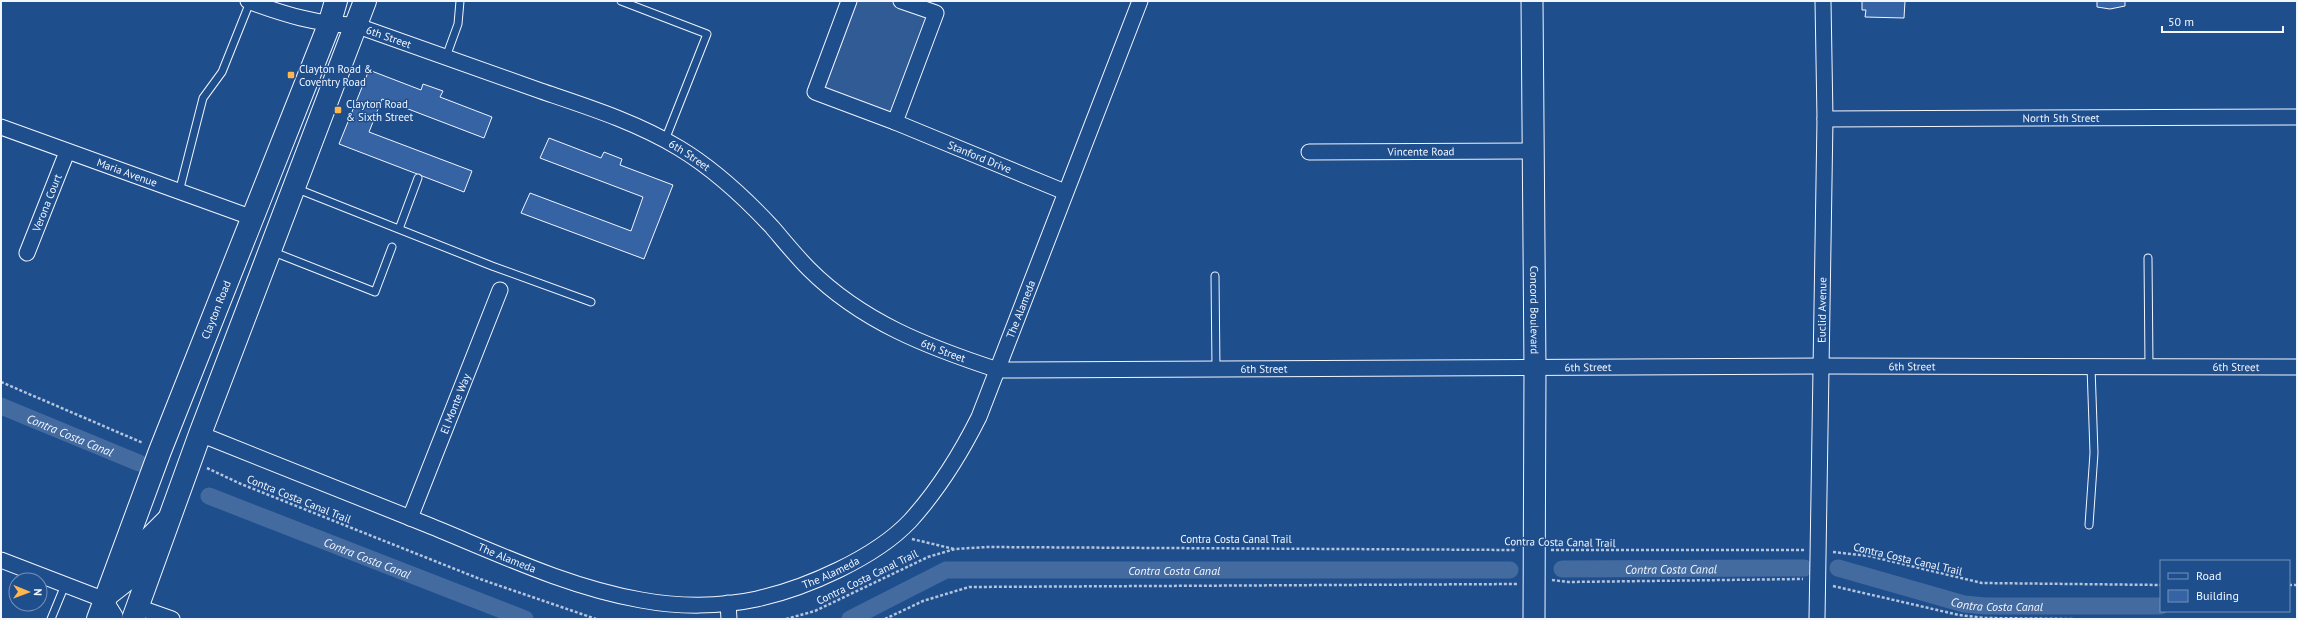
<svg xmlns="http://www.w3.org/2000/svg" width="2298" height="620" viewBox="0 0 2298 620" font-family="'PT Sans',sans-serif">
<rect width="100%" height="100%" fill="#1f4e8c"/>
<path fill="#305b95" stroke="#a8bbd7" d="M849,1H901L936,13L895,122L815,92Z"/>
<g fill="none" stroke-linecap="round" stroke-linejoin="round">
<g stroke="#446ba0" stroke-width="17">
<path id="s1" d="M1,406L139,463"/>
<path id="s2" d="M209,496L525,619"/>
<path id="s3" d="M1838,568L1964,604L1985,606H2161"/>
<path id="s4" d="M1562,569L1804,568"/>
<path id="s5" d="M850,619L946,570H1510"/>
</g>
</g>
<path fill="#3563a3" stroke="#f2f6ff" d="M1862,1H1905L1904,18L1865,17L1866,10H1862Z
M2097,1H2125V6L2110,9L2097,7Z
M369,70L421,90L423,84L443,91L440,97L492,117L484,138L382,99L369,132L472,171L464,192L339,144Z
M549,138L601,158L604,152L622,159L620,165L673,185L644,259L521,213L530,193L631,231L643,197L540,158Z"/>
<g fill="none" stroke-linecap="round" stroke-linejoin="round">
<defs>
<path id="lane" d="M621,1L707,34L665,140
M446,57L458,24L460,1
M295,188L492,266L591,302
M179,192L203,98L222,72L250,2
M399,229L418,178
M271,251L375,292L392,247
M2148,258L2149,366
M1215,276L1216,369
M2089,525L2094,453L2091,367
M51,619L65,585"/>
<g id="street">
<path id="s6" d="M248,1C283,14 318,25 355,25C417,47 479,69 541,91C588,107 636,122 679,148C714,169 744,197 772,227C784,241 796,256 809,269C862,322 928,347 998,370L1821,366L2297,367"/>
<path d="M849,1L815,92L895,122"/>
<path id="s7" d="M901,1L936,13L895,122L1065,192"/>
<path id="s8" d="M1825,119L2297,117"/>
<path id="s9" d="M1,127L253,218"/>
<path id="s10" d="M1309,152L1533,151"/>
<path id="s11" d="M27,253L67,152"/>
<path id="s12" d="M200,434C276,464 352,494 428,525C497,553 567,587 641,600C678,607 720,607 757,599C806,588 875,558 910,521C939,489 960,455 979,417L1140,1"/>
<path id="s13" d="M410,518L500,290"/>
<path d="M1,560L105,600"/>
<path d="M105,600L115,616L114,619"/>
<path d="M106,600L129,582L146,537L168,515"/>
<path d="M728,603L729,619"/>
<path d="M138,607L172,619"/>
<path id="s14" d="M1817,619L1825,119L1823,1"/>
</g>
<g id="secondary">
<path id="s15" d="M1532,1L1535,369L1534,619"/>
</g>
<g id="primary">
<path id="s16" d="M98,619L160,451L329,25L336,1"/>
<path d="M133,619L200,434L365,1"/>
</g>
</defs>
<use href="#lane" stroke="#f2f6ff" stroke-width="9"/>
<use href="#street" stroke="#f2f6ff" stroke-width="17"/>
<use href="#secondary" stroke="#f2f6ff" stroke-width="23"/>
<use href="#primary" stroke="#f2f6ff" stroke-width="24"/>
<path stroke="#b3c4dc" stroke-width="2.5" stroke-dasharray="3 2" stroke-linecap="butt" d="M1,382L143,443
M207,468L241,484L480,579L596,619
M912,539L954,549
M1551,550H1804
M1833,552L1869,556L1982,583L2161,585
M1552,580L1568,582L1803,579
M2289,585H2297
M1833,586L1959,615L1985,618L2073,619
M786,619L815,611L928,557L955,549L987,547L1516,550
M885,619L923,601L969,587L1517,584"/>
<use href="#lane" stroke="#1f4e8c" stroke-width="7"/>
<use href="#street" stroke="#1f4e8c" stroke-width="15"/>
<use href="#secondary" stroke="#1f4e8c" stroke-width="21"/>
<use href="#primary" stroke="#1f4e8c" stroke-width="22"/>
</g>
<g fill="#ffb74d" stroke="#1f4e8c" stroke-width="1.5">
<rect x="287" y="71" width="8" height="8" rx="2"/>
<rect x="334" y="106" width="8" height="8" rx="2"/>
</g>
<g text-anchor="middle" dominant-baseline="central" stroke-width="3" stroke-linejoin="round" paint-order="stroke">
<g font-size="11" fill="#f2f6ff" stroke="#1f4e8c">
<text stroke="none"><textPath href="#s6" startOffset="146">6th Street</textPath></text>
<text stroke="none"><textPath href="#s8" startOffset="236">North 5th Street</textPath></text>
<text stroke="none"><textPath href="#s10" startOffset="112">Vincente Road</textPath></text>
<text stroke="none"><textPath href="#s6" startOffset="470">6th Street</textPath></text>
<text stroke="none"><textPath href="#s7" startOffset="245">Stanford Drive</textPath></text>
<text stroke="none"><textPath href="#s9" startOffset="134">Maria Avenue</textPath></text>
<text stroke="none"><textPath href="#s11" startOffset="54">Verona Court</textPath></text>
<text stroke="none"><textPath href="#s12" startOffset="1003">The Alameda</textPath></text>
<text stroke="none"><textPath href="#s16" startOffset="331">Clayton Road</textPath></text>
<text stroke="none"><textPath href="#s15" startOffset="309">Concord Boulevard</textPath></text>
<text stroke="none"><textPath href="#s14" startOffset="309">Euclid Avenue</textPath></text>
<text stroke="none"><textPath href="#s6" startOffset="794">6th Street</textPath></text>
<text stroke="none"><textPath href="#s6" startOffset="1766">6th Street</textPath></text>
<text stroke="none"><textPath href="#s6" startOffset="2090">6th Street</textPath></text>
<text stroke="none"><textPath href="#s6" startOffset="1442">6th Street</textPath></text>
<text stroke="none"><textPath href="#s6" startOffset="1118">6th Street</textPath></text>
<text stroke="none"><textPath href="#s13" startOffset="123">El Monte Way</textPath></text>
<text transform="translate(299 499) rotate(22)">Contra Costa Canal Trail</text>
<text x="1236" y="539">Contra Costa Canal Trail</text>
<text transform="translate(1560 542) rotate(1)">Contra Costa Canal Trail</text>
<text stroke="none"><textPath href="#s12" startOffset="331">The Alameda</textPath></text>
<text transform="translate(1908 559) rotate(13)">Contra Costa Canal Trail</text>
<text stroke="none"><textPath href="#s12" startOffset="667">The Alameda</textPath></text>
<text transform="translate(867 577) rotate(-26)">Contra Costa Canal Trail</text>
</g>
<g font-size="11" fill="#f2f6ff" stroke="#1f4e8c" text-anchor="start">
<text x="299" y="69">Clayton Road &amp;<tspan x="299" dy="13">Coventry Road</tspan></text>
<text x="346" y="104">Clayton Road<tspan x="346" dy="13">&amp; Sixth Street</tspan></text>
</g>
<g font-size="12" font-style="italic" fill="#f2f6ff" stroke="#1f4e8c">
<text stroke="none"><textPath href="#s1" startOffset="75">Contra Costa Canal</textPath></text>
<text stroke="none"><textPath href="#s2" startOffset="170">Contra Costa Canal</textPath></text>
<text stroke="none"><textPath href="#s4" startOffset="109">Contra Costa Canal</textPath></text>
<text stroke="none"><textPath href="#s5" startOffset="336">Contra Costa Canal</textPath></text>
<text stroke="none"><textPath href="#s3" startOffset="164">Contra Costa Canal</textPath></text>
</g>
</g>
<rect width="2298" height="620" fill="none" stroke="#f2f6ff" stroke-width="4"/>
<rect x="2160" y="560" width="130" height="52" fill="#1f4e8c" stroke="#7391ba"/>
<rect x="2168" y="573" width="20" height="6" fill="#1f4e8c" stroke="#7391ba"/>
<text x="2196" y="580" font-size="12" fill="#f2f6ff">Road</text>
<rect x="2168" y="590" width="20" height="12" fill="#3563a3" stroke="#7391ba"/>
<text x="2196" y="600" font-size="12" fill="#f2f6ff">Building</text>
<g transform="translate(28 592) rotate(91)"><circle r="19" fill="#1f4e8c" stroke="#7391ba"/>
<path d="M0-3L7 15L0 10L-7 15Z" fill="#ffb74d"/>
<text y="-6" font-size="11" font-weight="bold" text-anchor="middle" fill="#f2f6ff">N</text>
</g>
<path d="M2162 26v6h121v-6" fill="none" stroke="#f2f6ff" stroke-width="2"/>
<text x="2168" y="26" font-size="12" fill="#f2f6ff" stroke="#1f4e8c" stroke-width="3" paint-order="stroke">50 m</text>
</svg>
